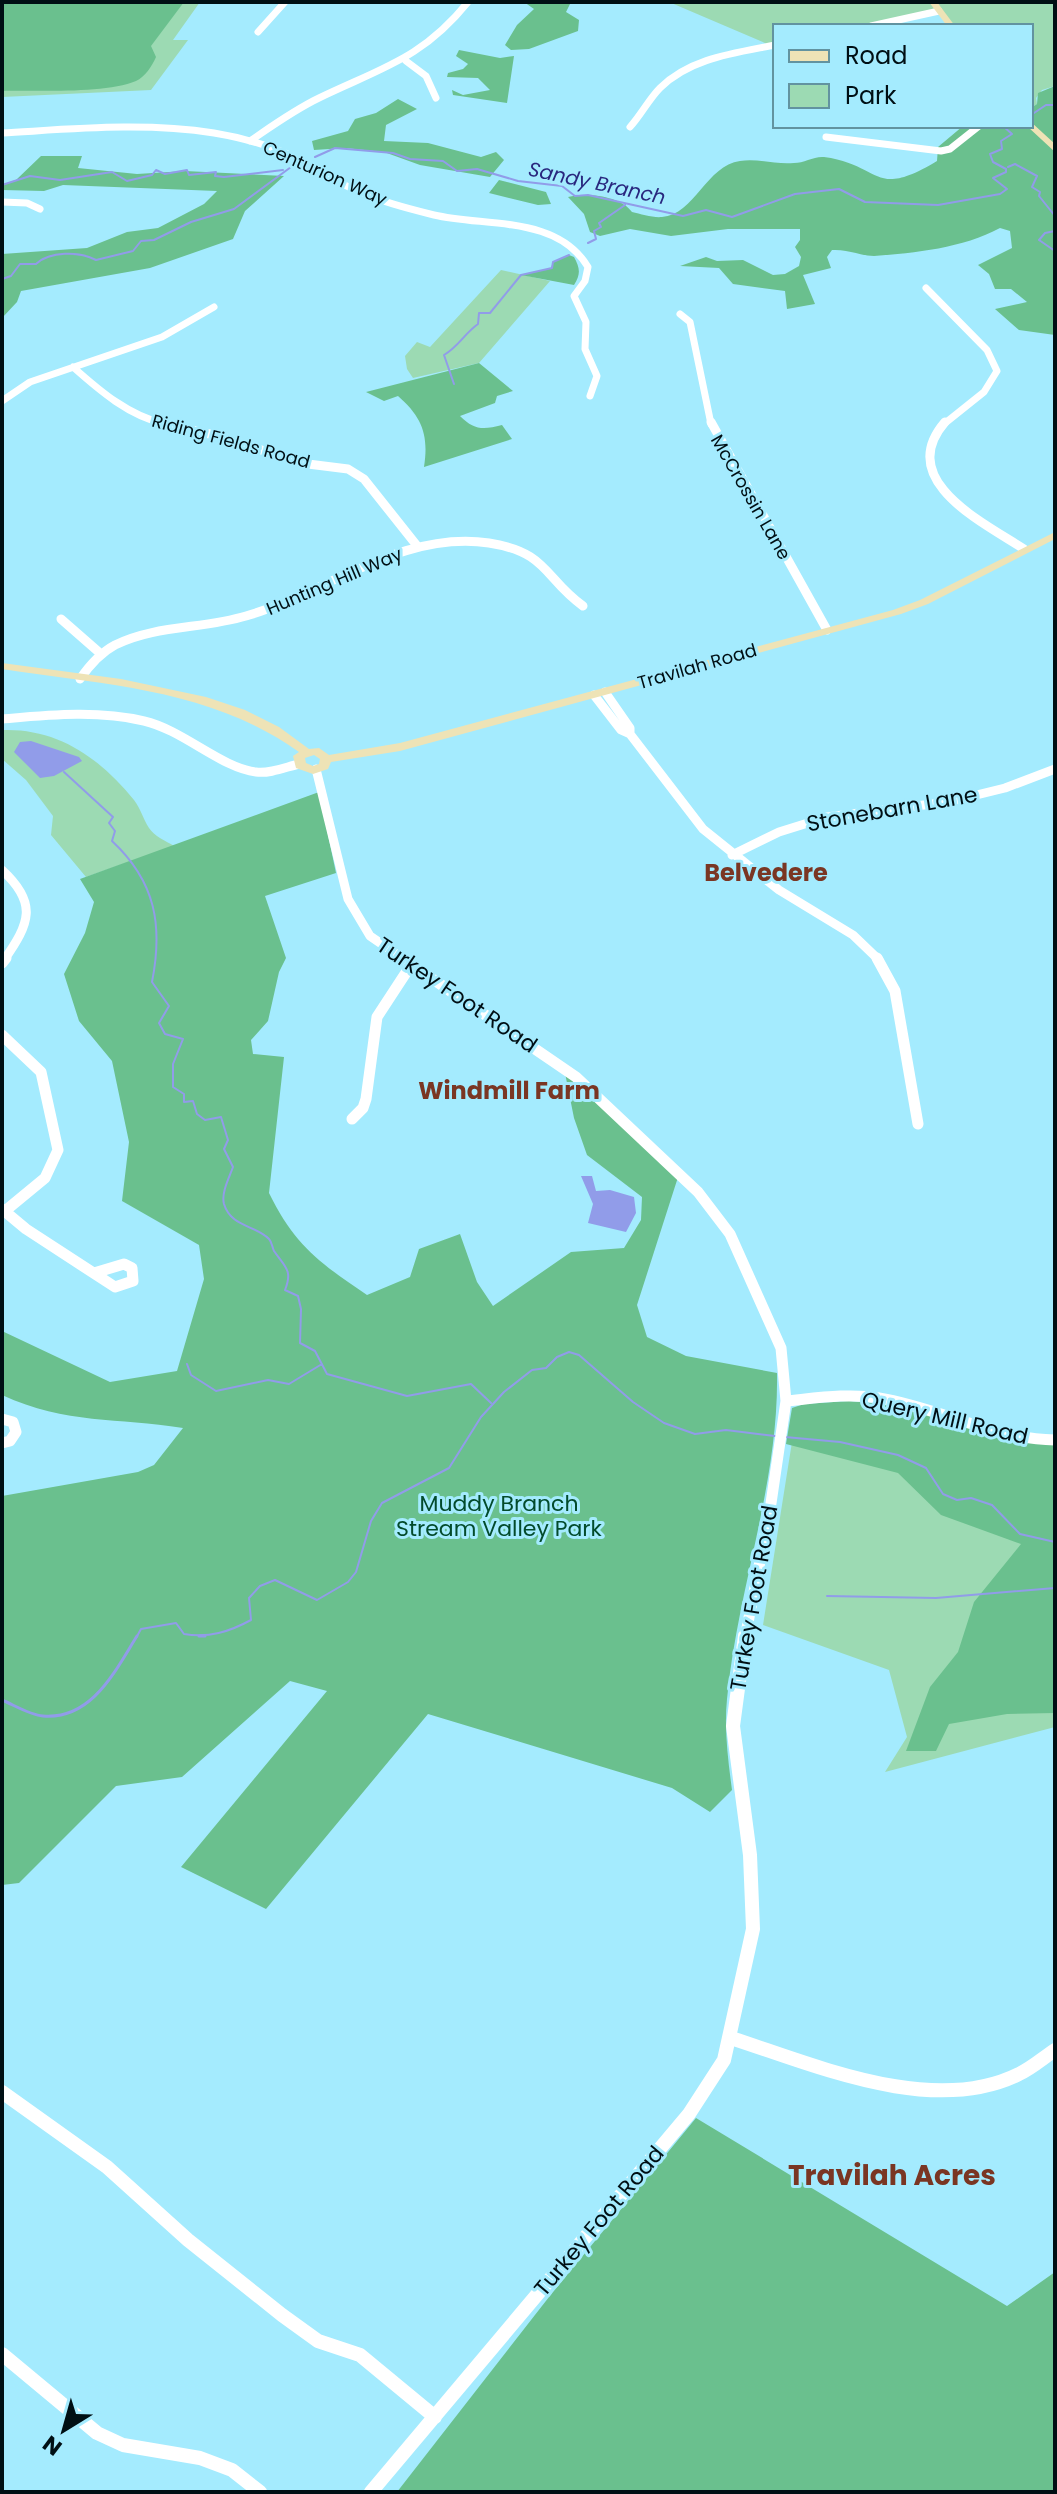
<svg xmlns="http://www.w3.org/2000/svg" width="1057" height="2494" viewBox="0 0 1057 2494" font-family="Poppins,sans-serif">
<rect width="100%" height="100%" fill="#a4ebfe"/>
<path fill="#9cdab3" d="M2,2H200L173,40H188L151,90L2,97Z
M669,2H1055V86L1042,90L1036,98L1037,104L1031,108V26H951L939,11L871,26H775V45L772,46Z
M501,270L550,281L479,363L413,378L407,369L405,356L417,342L430,347Z
M2,730C58,728 100,758 134,800C141,809 143,819 149,828C154,836 166,841 174,846L86,877L51,835L53,816L26,780L2,759Z
M795,1423L1055,1457V1727L885,1772L907,1737L889,1670L763,1625Z"/>
<path fill="#6ac08e" d="M2,2H184L151,46L156,57C152,66 145,77 136,81C106,94 37,90 2,91Z
M524,2H571L566,12L579,20L578,31L529,49L511,50L505,45L517,25L534,9Z
M459,50L500,58L514,56L507,103L453,95L452,90L463,95L490,90L478,78L447,77L448,73L463,69L468,64L456,56Z
M1055,86V335L1019,330L995,309L1027,302L1011,289H995L989,274L978,265L1012,248L1010,231L1000,228C963,248 915,253 874,256C862,256 848,249 832,250L827,257L831,268L803,275L815,304L787,309L785,291L733,284L719,268L680,266L706,257L717,261L743,260L773,275L785,274L799,266L801,257L795,247L800,240V229H728L671,236L630,229L600,236L590,232L584,214L568,197C586,192 621,196 632,212C641,214 653,218 662,217C694,215 707,165 740,161C758,158 776,165 794,163C804,163 814,156 824,157C883,165 872,200 937,161L938,147L963,126H1031V108L1037,104L1038,93Z
M398,99L417,109L386,125L384,141L428,143L481,157L496,152L504,160L490,177L420,165L384,152L345,148L314,150L312,141L348,131L355,119L376,113Z
M41,156H82L78,168L137,174L185,171L284,176L245,211L233,239L150,268L21,291L17,302L2,318V254L87,248L127,232L158,228L204,204L217,191L63,185L44,191L2,190V185L16,180Z
M499,180L546,192L551,204L538,205L489,193Z
M569,255L574,257C580,268 581,274 574,285L521,275L551,268L553,262Z
M479,363L513,391L497,396L495,403L460,416C474,430 483,430 502,425L512,439L424,467C429,435 422,417 398,396L384,401L366,392Z
M319,792L336,873L265,896L286,958L279,972L268,1021L251,1040L253,1054L284,1057L269,1193C295,1246 320,1263 367,1295L410,1277L419,1249L460,1234L477,1282L493,1306L571,1252L624,1248L641,1220L642,1197L587,1155L574,1118L564,1068L679,1174L637,1305L647,1337L686,1356L777,1373C779,1484 737,1590 727,1699C724,1729 728,1760 732,1790L710,1812L672,1788L428,1714L266,1909L181,1867L327,1691L290,1681L182,1777L116,1786L19,1883L2,1885V1496L138,1472L154,1465L183,1428C117,1417 67,1425 2,1395V1331L110,1382L177,1371L204,1279L199,1245L122,1201L129,1142L112,1061L79,1021L64,974L85,933L94,902L80,879Z
M849,1401C869,1403 891,1404 911,1409C960,1422 1003,1442 1055,1444V1713L1007,1714L949,1724L936,1751H906L930,1687L958,1652L974,1602L1021,1544L941,1515L898,1473L786,1444L792,1408L804,1404Z
M696,2118L1007,2306L1055,2272V2492H397L549,2297Z"/>
<path fill="#919ce9" d="M31,741L79,757L82,761L54,776L40,778L14,752L20,742Z
M581,1176H592L596,1191L610,1190L634,1197L636,1213L626,1232L588,1223L593,1204Z"/>
<g fill="none" stroke-linecap="round" stroke-linejoin="round">
<path stroke="#919ce9" stroke-width="2" d="M1031,115L1046,105H1055
M315,157L335,148L393,153L410,159L443,161L457,171L477,169L518,181L562,186L575,196L588,195L683,216L706,210L732,217L795,194L839,189L865,202L938,205L1000,194L1007,189L993,178L1006,172V169L993,162L990,154L1002,149L1001,141L1012,134L1003,126
M1008,167L1015,164L1037,176L1032,187L1040,192L1039,196L1055,216
M2,185L30,176L60,180L112,172L127,181L152,175L156,170L165,174L187,170L189,175L216,172L215,176L224,177L283,170
M1055,231L1045,233L1039,240L1055,251
M588,243L596,239L594,231L601,227L599,223L625,205
M2,279L11,276L20,264H36C50,251 79,251 96,260L133,251L141,241L154,240L191,222L234,209L291,167
M454,384L444,355C459,346 464,334 478,324L479,313H490L521,275L552,268L553,262L569,255
M64,772L113,817L109,823L115,831L112,841C156,882 163,926 152,982L169,1006L159,1023L165,1034L183,1039L173,1064V1087L184,1094V1102L193,1101L197,1114L205,1120L221,1117L228,1140L224,1149L233,1167C229,1178 221,1193 224,1204C231,1227 255,1225 269,1239C272,1242 272,1247 274,1251C285,1267 293,1270 285,1290L298,1296L301,1309L300,1343L315,1351L327,1374L407,1396L471,1384L491,1403
M187,1364L191,1375L216,1391L268,1380L289,1384L322,1364
M785,1437L840,1442L898,1455L926,1468L943,1494L957,1500L971,1498L992,1505L1020,1534L1055,1542
M827,1596L936,1598L1055,1588
M136,1638L141,1629L176,1623L184,1634C209,1638 229,1632 251,1620L249,1598L260,1586L275,1580L317,1600L348,1582L356,1572L371,1521L382,1503L449,1468L481,1417L504,1392L532,1370L546,1368L557,1357L569,1352L579,1355L633,1402L664,1423L695,1434L726,1430L775,1436"/>
<path stroke="#919ce9" stroke-width="3" d="M199,1636H205
M2,1700C14,1705 30,1715 43,1716C92,1720 115,1671 137,1636"/>
<path stroke="#fff" stroke-width="7" d="M871,26L939,11
M258,32L285,2
M406,61L426,76L436,98
M630,127C641,115 649,99 660,88C690,58 735,53 775,45
M2,133C73,129 143,122 214,133C244,138 273,146 300,160C318,169 335,181 353,189C379,201 406,208 434,215C485,227 557,215 588,267L585,281L574,296L586,322L585,349L597,376L590,396
M826,137L941,151L950,149L979,126
M250,141C272,126 294,110 319,98C381,68 422,59 468,2
M2,202L27,203L40,209
M926,288L987,350L997,371L984,392L944,424
M680,314L690,322L711,424
M73,367C100,391 129,416 165,424
M2,401L30,382L162,337L214,307"/>
<path stroke="#fff" stroke-width="9" d="M156,422L223,437L300,463L348,469L364,479L418,547
M711,422L827,630
M945,422C895,480 982,522 1024,549
M61,619L101,654
M80,679C89,666 100,653 115,645C155,625 203,629 246,616C327,593 401,530 489,543C548,552 544,578 583,606
M605,692L630,728V734L703,829L779,890L853,935L879,960
M594,695L621,730L630,734
M2,719C49,715 98,710 144,721C183,730 221,768 256,772C270,774 286,767 299,764
M316,769L348,899L370,936L405,960
M732,855L779,832L827,817L948,802L1005,788L1055,769
M2,870C38,903 30,923 4,960"/>
<path stroke="#fff" stroke-width="11" d="M402,958L576,1077L698,1192L730,1234L781,1348L786,1401L770,1510L745,1638
M877,958L895,991L918,1124
M2,963L6,958
M2,1035L41,1072L58,1150L45,1178L5,1211
M352,1119L363,1108L366,1099L377,1017L411,965
M2,1209L26,1229L115,1287L133,1281L132,1268L124,1264L94,1273
M786,1401C817,1398 849,1393 879,1398C940,1408 993,1439 1055,1440
M2,1419L13,1422L16,1432L10,1441L2,1443"/>
<path stroke="#fff" stroke-width="14" d="M731,2038C815,2065 933,2117 1019,2074C1032,2068 1043,2058 1055,2050
M2,2092L107,2167L188,2240L282,2315L318,2341L360,2355L435,2417
M2,2354L97,2433L123,2445L200,2458L232,2470L260,2492
M371,2492L689,2114L724,2060L753,1929L750,1855L733,1726L745,1636"/>
<path fill="#eee3b6" fill-rule="evenodd" d="M929,2H937L955,26H947Z
M1031,122L1055,144V152L1028,127L1031,126Z
M1055,532V539L928,604L901,614L400,751L331,762L328,769L313,774L296,768L293,756L299,752C211,689 106,685 2,669V663L121,679L206,697L245,710L279,727L309,749L319,748L329,755L400,743L893,610L920,600ZM314,755L320,759L319,764L313,766L306,763L305,758Z"/>
</g>
<g text-anchor="middle" dominant-baseline="central" stroke-width="6" stroke-linejoin="round" paint-order="stroke">
<g font-size="18" fill="#000f14" stroke="#a4ebfe">
<text transform="translate(325 173) rotate(24)">Centurion Way</text>
<text transform="translate(231 441) rotate(15)">Riding Fields Road</text>
<text transform="translate(751 497) rotate(60)">McCrossin Lane</text>
<text transform="translate(334 581) rotate(-23)">Hunting Hill Way</text>
<text transform="translate(697 666) rotate(-16)">Travilah Road</text>
</g>
<g font-size="20" font-style="italic" fill="#29277e" stroke="#a4ebfe">
<text transform="translate(597 183) rotate(12)">Sandy Branch</text>
</g>
<g font-size="22" fill="#000f14" stroke="#a4ebfe">
<text transform="translate(892 809) rotate(-10)">Stonebarn Lane</text>
<text transform="translate(457 995) rotate(34)">Turkey Foot Road</text>
<text transform="translate(945 1418) rotate(13)">Query Mill Road</text>
<text transform="translate(754 1598) rotate(-80)">Turkey Foot Road</text>
<text transform="translate(599 2221) rotate(-50)">Turkey Foot Road</text>
</g>
<g font-size="22" fill="#034b2b" stroke="#a4ebfe">
<text x="499" y="1503">Muddy Branch<tspan x="499" dy="25">Stream Valley Park</tspan></text>
</g>
<g font-size="24" font-weight="bold" fill="#7a3623" stroke="#a4ebfe">
<text x="766" y="872">Belvedere</text>
<text x="509" y="1090">Windmill Farm</text>
</g>
<g font-size="28" font-weight="bold" fill="#7a3623" stroke="#a4ebfe">
<text x="892" y="2175">Travilah Acres</text>
</g>
</g>
<rect width="1057" height="2494" fill="none" stroke="#000f14" stroke-width="8"/>
<rect x="773" y="24" width="260" height="104" fill="#a4ebfe" stroke="#6293a0" stroke-width="2"/>
<rect x="789" y="50" width="40" height="12" fill="#eee3b6" stroke="#6293a0" stroke-width="2"/>
<text x="845" y="64" font-size="24" fill="#000f14">Road</text>
<rect x="789" y="84" width="40" height="24" fill="#9cdab3" stroke="#6293a0" stroke-width="2"/>
<text x="845" y="104" font-size="24" fill="#000f14">Park</text>
<g transform="translate(64 2430) rotate(217)" stroke="#a4ebfe" stroke-width="6" paint-order="stroke">
<path d="M0-6L14 30L0 20L-14 30Z" fill="#000f14"/>
<text y="-12" font-size="22" font-weight="bold" text-anchor="middle" fill="#000f14">N</text>
</g>
</svg>
